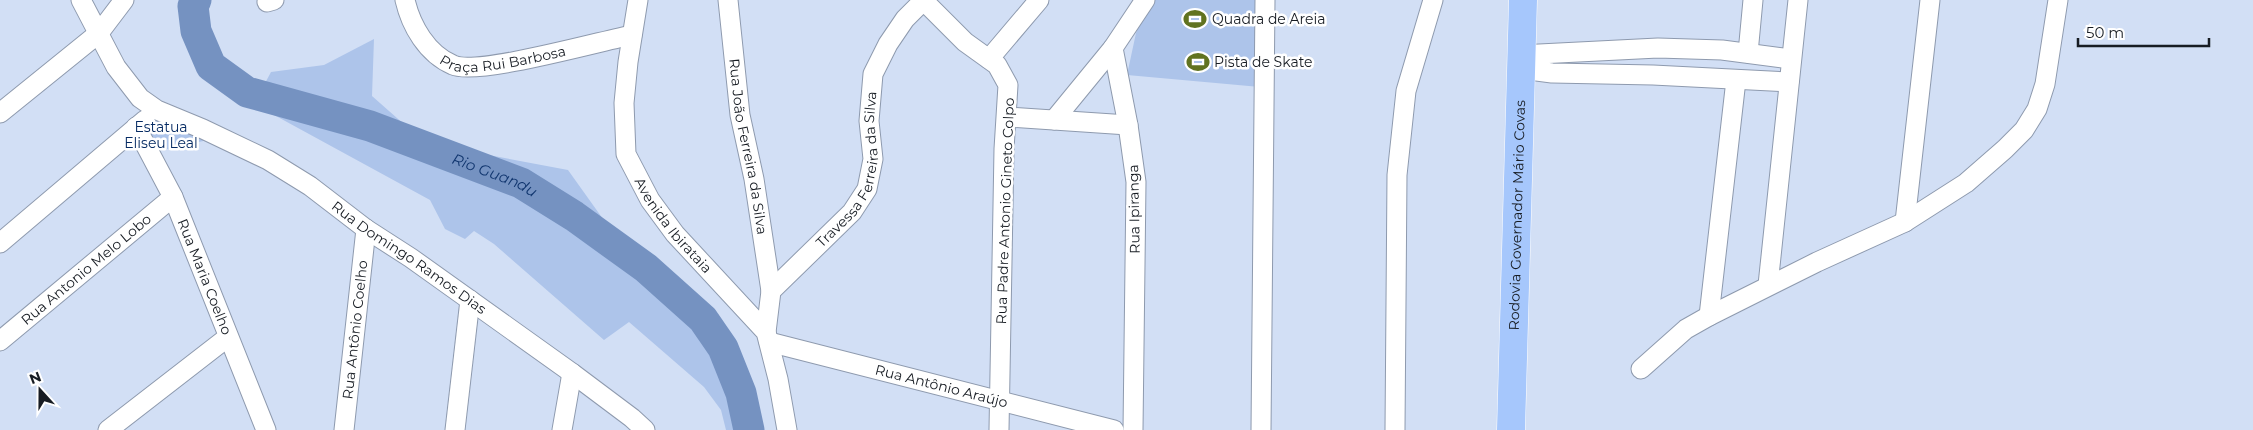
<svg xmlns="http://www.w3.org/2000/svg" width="2253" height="430" viewBox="0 0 2253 430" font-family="Montserrat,sans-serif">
<rect width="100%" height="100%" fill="#d2dff5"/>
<path fill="#adc4ea" d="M1150,0H1266L1260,87L1127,75L1136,33Z
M374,39L372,96L406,126L478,153L568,170L613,233L671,278L717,323L740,362L760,430H726L721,410L704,387L629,322L604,340L494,244L474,231L465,239L445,229L430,200L254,104L271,72L324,65Z
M149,116L221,137L150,153L143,128Z"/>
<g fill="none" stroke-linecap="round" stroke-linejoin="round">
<path stroke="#7592c1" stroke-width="31" id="s1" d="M196,0L193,6L196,31L211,66L247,92L370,126L521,183L574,216L646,268L703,319L723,348L741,393L749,430"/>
<defs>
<g id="minor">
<path id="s2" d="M81,0L116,67L140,98L157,110L203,129L268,160L310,186L366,229L411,258L572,373L632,418L645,430"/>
<path id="s3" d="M405,0C411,26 427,54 453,65C477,76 601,41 632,35"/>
<path id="s4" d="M638,0L628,62L624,103L626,154L650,200L675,234L766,332L778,379L787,430"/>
<path id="s5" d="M728,0L740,115L754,179L771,291"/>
<path d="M923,0L965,42L997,65L1008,85L1004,149L999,430"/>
<path d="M267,2L274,0"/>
<path d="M1748,53L1753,0"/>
<path d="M1521,55L1658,48L1722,50L1791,59"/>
<path d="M989,59L1039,0"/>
<path d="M1521,69L1552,73L1653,75L1789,82"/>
<path d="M0,113L99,33L124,0"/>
<path d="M1007,117L1128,125"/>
<path d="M1054,120L1113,48"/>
<path id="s6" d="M136,127L173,197L266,430"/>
<path d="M1905,222L1930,0"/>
<path d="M0,243L145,120"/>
<path d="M1768,285L1798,0"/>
<path d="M1709,316L1736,80"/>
<path id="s7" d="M766,332L771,291L852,212L867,189L873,159L869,121L873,74L888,44L905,19L923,1"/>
<path id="s8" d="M0,341L173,197"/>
<path id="s9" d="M769,342L1114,430"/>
<path d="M1641,369L1686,329L1709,316L1817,262L1905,222L1966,183L2005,149L2024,130L2037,109L2045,84L2058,0"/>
<path d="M108,430L228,337"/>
<path id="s10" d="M344,430L366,229"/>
<path d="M455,430L470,300"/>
<path d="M562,430L572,373"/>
<path d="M1133,430L1136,182L1128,125L1113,48L1145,0"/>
<path d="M1261,430L1265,0"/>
<path d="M1395,430L1397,175L1406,91L1433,0"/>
</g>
<g id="trunk">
<path id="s11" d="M1511,430L1523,0"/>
</g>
</defs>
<use href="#minor" stroke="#8e9aae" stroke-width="21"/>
<use href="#trunk" stroke="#fff" stroke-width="29"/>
<use href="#minor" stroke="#fff" stroke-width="19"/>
<use href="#trunk" stroke="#a6c7fc" stroke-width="28"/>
</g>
<defs>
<symbol id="stadium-bare" viewBox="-9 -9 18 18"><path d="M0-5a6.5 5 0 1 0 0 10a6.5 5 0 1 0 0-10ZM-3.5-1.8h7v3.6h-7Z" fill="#617320" stroke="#fff" stroke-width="2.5" paint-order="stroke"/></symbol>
</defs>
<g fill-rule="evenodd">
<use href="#stadium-bare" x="1179" y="3" width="32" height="32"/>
<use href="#stadium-bare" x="1182" y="46" width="32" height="32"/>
</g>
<g text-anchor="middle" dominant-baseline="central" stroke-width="5" stroke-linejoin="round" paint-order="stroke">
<g font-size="14" fill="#171c23" stroke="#fff" text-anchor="start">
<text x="1212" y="19">Quadra de Areia</text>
<text x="1214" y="62">Pista de Skate</text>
</g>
<g font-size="14" fill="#171c23" stroke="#fff">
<text stroke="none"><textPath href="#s3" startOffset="134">Praça Rui Barbosa</textPath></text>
<text stroke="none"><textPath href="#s5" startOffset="148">Rua João Ferreira da Silva</textPath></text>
<text stroke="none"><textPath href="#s7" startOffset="194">Travessa Ferreira da Silva</textPath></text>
<text transform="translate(1134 209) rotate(-91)">Rua Ipiranga</text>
<text transform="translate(1005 211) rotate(-88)">Rua Padre Antonio Gineto Colpo</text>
<text stroke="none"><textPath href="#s11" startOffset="215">Rodovia Governador Mário Covas</textPath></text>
<text stroke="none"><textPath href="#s4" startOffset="241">Avenida Ibirataia</textPath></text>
<text stroke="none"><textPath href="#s2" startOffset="429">Rua Domingo Ramos Dias</textPath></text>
<text stroke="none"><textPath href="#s8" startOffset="112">Rua Antonio Melo Lobo</textPath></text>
<text stroke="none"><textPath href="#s6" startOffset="165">Rua Maria Coelho</textPath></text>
<text stroke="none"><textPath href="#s10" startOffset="101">Rua Antônio Coelho</textPath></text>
<text stroke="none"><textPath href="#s9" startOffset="178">Rua Antônio Araújo</textPath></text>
</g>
<g font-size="14" fill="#062b63" stroke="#fff">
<text x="161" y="127">Estatua<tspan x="161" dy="16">Eliseu Leal</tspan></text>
</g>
<g font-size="15" font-style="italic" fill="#11366f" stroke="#fff">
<text stroke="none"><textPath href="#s1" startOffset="376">Rio Guandu</textPath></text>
</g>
</g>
<g transform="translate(40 390) rotate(339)" stroke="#ffffff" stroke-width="4" paint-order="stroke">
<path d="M0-4L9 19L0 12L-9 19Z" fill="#171c23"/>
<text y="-8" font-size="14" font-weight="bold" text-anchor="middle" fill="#171c23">N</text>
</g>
<path d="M2078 38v8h131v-8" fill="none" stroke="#171c23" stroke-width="2.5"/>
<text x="2086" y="38" font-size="15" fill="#171c23" stroke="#ffffff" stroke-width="4" paint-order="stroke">50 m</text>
</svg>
